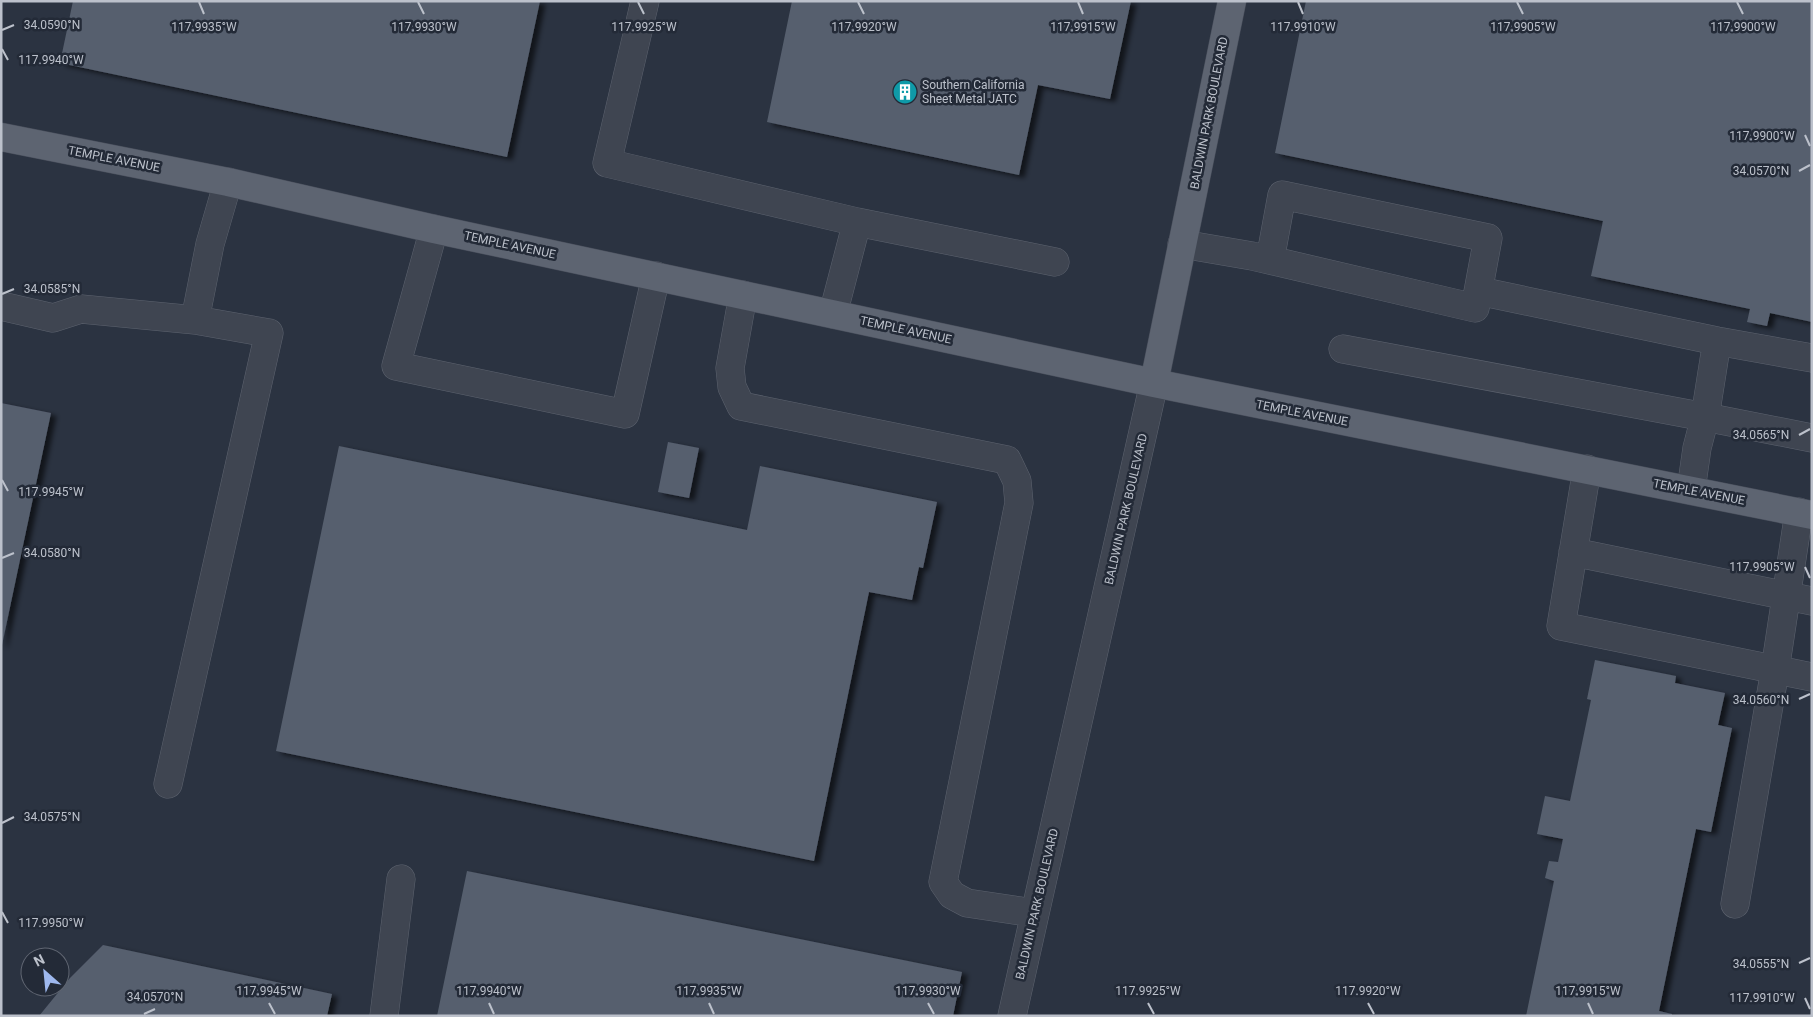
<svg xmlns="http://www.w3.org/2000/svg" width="1813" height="1017" viewBox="0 0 1813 1017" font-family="Roboto,sans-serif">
<defs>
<filter id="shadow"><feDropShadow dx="5.5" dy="3" stdDeviation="2.5" flood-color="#0009"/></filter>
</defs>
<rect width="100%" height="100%" fill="#2b3341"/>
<path fill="#565f6e" filter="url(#shadow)" d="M73,1H540L507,157L60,63Z
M792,1H1131L1110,99L1038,85L1019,175L767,122Z
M1306,1H1812V322L1770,313L1767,326L1747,322L1750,309L1591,276L1603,221L1275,153Z
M1,403L51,413L2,645H1Z
M668,442L699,448L689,498L658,492Z
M339,446L747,530L760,466L937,502L923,568L919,567L912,600L869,592L814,861L276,751Z
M1595,660L1676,676L1675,683L1725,693L1718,725L1732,728L1711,832L1696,829L1659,1011L1672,1014V1016H1526L1554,881L1545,878L1549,861L1558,862L1563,839L1537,834L1545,796L1570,801L1591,700L1587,699Z
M467,871L962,972L953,1016H437Z
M103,945L332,994L327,1016H39L70,978Z"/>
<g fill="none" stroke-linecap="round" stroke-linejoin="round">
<defs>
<path id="minor" d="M645,1L607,163L857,222
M434,229L396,366L625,414L656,276
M1182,244L1252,256L1475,308L1488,238L1282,195L1270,260
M1479,291L1717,341L1812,358
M743,295L730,368L732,387L741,406L1007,460L1017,481L1019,503L943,882L952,895L967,903L1034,913
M1,306L53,318L81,309L195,320
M833,314L857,222L1055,262
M1717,341L1705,417L1812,438
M1343,349L1705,417L1697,448L1691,490
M1587,469L1561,626L1812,677
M1573,552L1812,601
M168,784L269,333L195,320L210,244L228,182
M1735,904L1775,670L1799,512
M384,1016L401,879
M1012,1016L1154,383"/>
<path id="major" d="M1,137L228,182L434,229L1154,383L1812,515
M1154,383L1232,1"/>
</defs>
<use href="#minor" stroke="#5d636f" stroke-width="29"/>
<use href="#major" stroke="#484e5b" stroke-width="29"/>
<use href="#minor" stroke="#3f4551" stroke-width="28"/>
<use href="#major" stroke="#5d6471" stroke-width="28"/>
</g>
<path fill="none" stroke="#bcc1cb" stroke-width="2" d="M199,2L204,14M418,2L424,14M638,2L644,14M858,2L864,14M1078,2L1083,14M1298,2L1303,14M1517,2L1523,14M1737,2L1743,14M2,30L14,25M2,49L8,60M1805,135L1810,146M1799,171L1810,165M2,294L14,289M1799,435L1810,429M2,480L8,491M2,558L14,553M1805,567L1810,578M1799,699L1810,694M2,823L14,817M2,912L8,923M1799,963L1810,958M1805,998L1810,1009M269,1003L275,1014M489,1003L494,1014M709,1003L714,1014M928,1003L934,1014M1148,1003L1154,1014M1368,1003L1374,1014M1588,1003L1593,1014M144,1014L155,1009"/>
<defs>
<symbol id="building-disc" viewBox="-11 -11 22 22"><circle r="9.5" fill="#0f9aa8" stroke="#232a37"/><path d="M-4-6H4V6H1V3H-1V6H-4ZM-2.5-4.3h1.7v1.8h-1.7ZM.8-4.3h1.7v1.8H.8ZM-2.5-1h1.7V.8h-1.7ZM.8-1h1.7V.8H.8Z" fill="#fff"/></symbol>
</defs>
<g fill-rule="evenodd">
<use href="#building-disc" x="891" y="78" width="28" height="28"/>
</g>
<g text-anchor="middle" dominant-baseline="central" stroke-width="5" stroke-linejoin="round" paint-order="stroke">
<g font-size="12" fill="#bcc1cb" stroke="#232a37" text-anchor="start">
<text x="922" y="85">Southern California<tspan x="922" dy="14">Sheet Metal JATC</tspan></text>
</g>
<g font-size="12" fill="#bcc1cb" stroke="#232a37">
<text transform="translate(1209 113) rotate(-79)">BALDWIN PARK BOULEVARD</text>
<text transform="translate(114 159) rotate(11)">TEMPLE AVENUE</text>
<text transform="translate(510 245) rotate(12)">TEMPLE AVENUE</text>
<text transform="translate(906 330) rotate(12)">TEMPLE AVENUE</text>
<text transform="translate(1302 413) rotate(11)">TEMPLE AVENUE</text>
<text transform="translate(1699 492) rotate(11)">TEMPLE AVENUE</text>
<text transform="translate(1126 509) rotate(-77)">BALDWIN PARK BOULEVARD</text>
<text transform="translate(1037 904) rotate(-77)">BALDWIN PARK BOULEVARD</text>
</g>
</g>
<g font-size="12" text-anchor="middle" fill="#bcc1cb" stroke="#232a37" stroke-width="5" stroke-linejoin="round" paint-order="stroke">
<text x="52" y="29">34.0590°N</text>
<text x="204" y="31">117.9935°W</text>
<text x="424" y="31">117.9930°W</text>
<text x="644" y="31">117.9925°W</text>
<text x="864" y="31">117.9920°W</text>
<text x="1083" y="31">117.9915°W</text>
<text x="1303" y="31">117.9910°W</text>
<text x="1523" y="31">117.9905°W</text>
<text x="1743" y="31">117.9900°W</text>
<text x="51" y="64">117.9940°W</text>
<text x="1762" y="140">117.9900°W</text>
<text x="1761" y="175">34.0570°N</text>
<text x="52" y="293">34.0585°N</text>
<text x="1761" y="439">34.0565°N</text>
<text x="51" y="496">117.9945°W</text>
<text x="52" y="557">34.0580°N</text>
<text x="1762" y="571">117.9905°W</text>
<text x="1761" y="704">34.0560°N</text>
<text x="52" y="821">34.0575°N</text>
<text x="51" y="927">117.9950°W</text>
<text x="1761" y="968">34.0555°N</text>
<text x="269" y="995">117.9945°W</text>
<text x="489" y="995">117.9940°W</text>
<text x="709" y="995">117.9935°W</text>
<text x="928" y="995">117.9930°W</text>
<text x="1148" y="995">117.9925°W</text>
<text x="1368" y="995">117.9920°W</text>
<text x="1588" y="995">117.9915°W</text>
<text x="155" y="1001">34.0570°N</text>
<text x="1762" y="1002">117.9910°W</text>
</g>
<rect width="1813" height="1017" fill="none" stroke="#bcc1cb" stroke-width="5"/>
<g transform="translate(45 972) rotate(333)"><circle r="24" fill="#232a37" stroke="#606672"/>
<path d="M0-4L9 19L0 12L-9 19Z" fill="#9eb8ee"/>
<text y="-8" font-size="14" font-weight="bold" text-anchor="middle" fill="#bcc1cb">N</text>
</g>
</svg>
